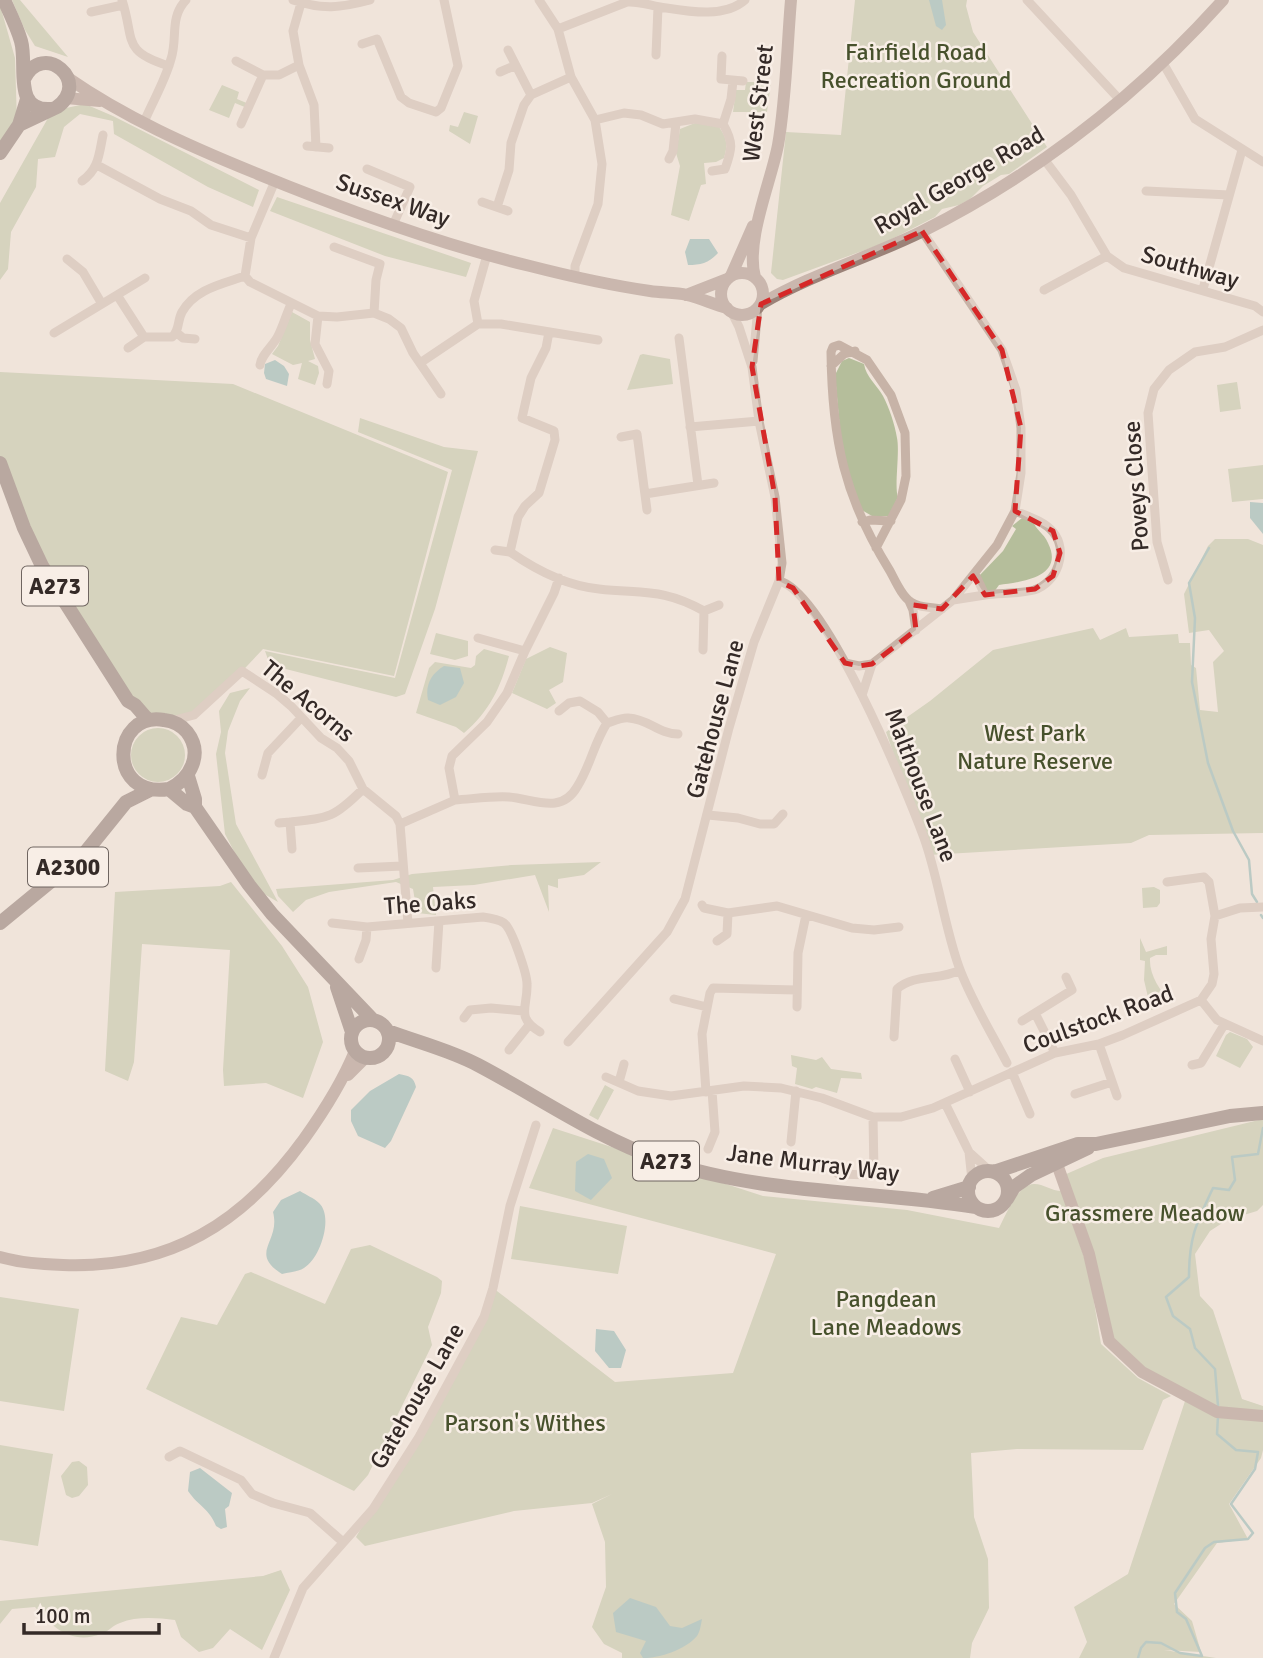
<svg xmlns="http://www.w3.org/2000/svg" width="1263" height="1658" viewBox="0 0 1263 1658" font-family="Signika,sans-serif">
<rect width="100%" height="100%" fill="#f0e4da"/>
<path fill="#b5be9b" d="M12,0H20L68,57L35,46L25,30Z
M855,0H967L966,6L973,32L1047,147L1009,174L1001,175L983,186L970,199L959,205L942,209L935,217L884,243L783,280L777,279L771,273L786,132L841,135Z
M0,5L15,58L17,123L0,150Z
M746,82H771L767,112H733L736,90H745Z
M222,85L239,92L237,99L249,104L247,108L235,103L229,118L209,110Z
M85,104L113,116L259,190L253,207L208,187L114,134L113,121L80,114L64,127L55,157L38,159L36,187L11,232L8,269L0,280V203L52,111Z
M464,112L478,116L470,144L449,131L450,125L458,127Z
M695,123L719,127C727,138 728,145 724,158L716,162L704,163L706,184L701,185L689,221L671,215L680,166L676,153L680,129Z
M277,197L471,263L466,277L385,256L270,211Z
M292,312L310,322V340L315,359L308,361L318,366L319,373L315,385L298,379L302,363L293,365L272,354L278,346Z
M643,354L670,359L673,384L627,390L640,355Z
M849,358L864,364C866,377 877,385 883,396C889,407 895,425 897,438C900,452 894,488 898,497L889,516H872L860,509L842,451L835,375L842,361Z
M0,372L233,384L448,472L394,676L263,649L230,684L181,726L148,720L42,566L0,462Z
M1237,382L1241,409L1220,412L1217,385Z
M360,418L444,447L478,451L435,609L405,694L396,697L270,665L265,651L395,678L452,470L358,432Z
M1263,465V499L1232,502L1228,469Z
M1022,518L1033,520C1035,530 1044,533 1048,543C1065,577 1022,582 999,585L994,592H987L979,576L1003,551L1016,529L1012,526Z
M1215,539H1248L1263,545V833L1149,835L1131,843L929,855L886,732L930,701L993,650L1093,628L1100,640L1126,628L1129,637L1178,634L1179,643H1190L1191,665L1196,668L1200,710L1218,712L1213,662L1224,651L1209,630L1189,633L1184,594L1208,546Z
M436,633L468,641V656L455,660L430,654Z
M550,647L567,653L563,682L549,690L556,703L547,709L512,693L526,659Z
M484,649L509,656C501,687 489,712 464,733L456,727L416,713L429,668L435,662L471,668L475,665L476,656Z
M250,688L240,701L228,731L225,753L236,824L278,902L259,891L238,859L225,834L216,754L221,732L219,711L230,693Z
M131 755a27 27 0 1 1 54 0a27 27 0 1 1-54 0Z
M601,862L584,875L558,879V888L548,885L549,912L535,875L474,885L433,887L436,915L417,913L413,889L396,882L329,892L306,900L293,912L278,896L276,889L393,880L412,874L512,865Z
M231,882L282,946L308,987L323,1042L303,1098L266,1083L224,1086L223,1070L230,950L142,944L134,1062L128,1081L105,1071L115,892L220,886Z
M1154,887L1160,890V903L1157,907L1143,908L1142,888Z
M1140,938L1146,952L1167,946V955H1156L1150,958C1149,975 1160,990 1170,1002L1151,1010L1144,980L1145,961L1140,960Z
M1230,1032L1247,1039L1253,1047L1240,1068L1216,1056L1226,1035Z
M791,1055L816,1060L822,1057L831,1069L861,1073L862,1079L841,1078L837,1093L816,1087L812,1089L795,1084L797,1068L792,1066Z
M605,1085L614,1090L598,1120L589,1115Z
M1263,1119V1205L1257,1211L1227,1220L1210,1231L1195,1254L1200,1296L1213,1310L1242,1399L1263,1406V1450L1261,1458L1229,1504L1248,1539L1217,1543L1174,1604L1192,1621L1201,1652L1164,1650L1216,1658H1079L1087,1642L1074,1607L1128,1574L1187,1395L1145,1368L1111,1338L1064,1175L1103,1158Z
M553,1128L763,1196L907,1210L999,1228C1006,1215 1017,1185 1034,1184C1044,1184 1051,1191 1062,1191L1089,1272L1101,1344L1138,1378L1171,1396L1163,1400L1143,1450L1017,1449L971,1453L974,1517L988,1559L989,1608L972,1643L970,1658H622V1653L604,1644L592,1627L606,1587L605,1542L592,1504L612,1494L592,1503L514,1511L365,1546L356,1537L484,1317L493,1288L615,1382L733,1373L776,1254L529,1188Z
M520,1206L627,1226L618,1274L511,1259Z
M370,1245L437,1277L442,1281L441,1293L428,1327L432,1345L368,1475L354,1491L146,1389L181,1317L217,1325L245,1274L251,1272L325,1304L351,1249Z
M0,1297L79,1309L64,1411L0,1401Z
M0,1445L53,1454L38,1546L0,1540Z
M79,1461L87,1467L88,1485L79,1496L72,1498L66,1495L61,1476L72,1462Z
M281,1570L290,1590L262,1650L230,1629L213,1648L199,1652L181,1637L175,1620C157,1618 137,1616 120,1623C113,1625 108,1632 101,1634C72,1645 53,1628 35,1607L12,1609L0,1624V1601L263,1576Z"/>
<path fill="#7baba9" d="M929,0H942L946,25L942,30L936,26Z
M690,239H709L718,253C709,263 701,265 688,265L685,252Z
M275,360L284,366L289,374L287,386L266,379L264,373L265,364Z
M1250,502L1263,503V534L1250,518Z
M444,666L460,668L464,683L456,697L440,705L428,700C425,685 431,674 444,666Z
M399,1074C409,1076 414,1077 416,1087L391,1141L385,1148L358,1136L351,1121V1110L370,1091Z
M588,1154L604,1159L612,1178L591,1200L575,1191L576,1162Z
M300,1191C306,1195 314,1198 319,1203C334,1217 320,1259 304,1268C298,1272 289,1272 282,1274C248,1252 281,1243 273,1212L281,1200Z
M596,1329L614,1331L626,1350L621,1368H609L595,1351Z
M200,1468L232,1493L229,1506L225,1509L227,1527L221,1529L216,1526C209,1508 199,1507 188,1491L190,1472Z
M630,1598L656,1607L670,1626L682,1628L702,1619C701,1624 700,1632 697,1636C685,1650 660,1658 643,1658L640,1653L646,1641L616,1632L613,1613Z"/>
<g fill="none" stroke-linecap="round" stroke-linejoin="round">
<path stroke="#7baba9" stroke-width="2.5" d="M1209,548L1189,583L1195,618L1192,682L1208,763L1233,831L1249,860L1252,894L1257,902
M1261,915L1263,918
M1218,1406L1215,1369L1195,1348L1190,1329L1173,1316L1166,1297L1189,1277C1189,1237 1196,1224 1213,1188L1229,1190L1235,1180L1232,1157L1258,1154L1263,1128
M1138,1658L1141,1648L1146,1642L1161,1643L1180,1653L1202,1656L1186,1619L1177,1612L1175,1593L1205,1548L1214,1542L1248,1539L1253,1533L1231,1504L1255,1469L1258,1452L1236,1450L1217,1434L1218,1416"/>
<path stroke="#c7b3a7" stroke-width="9" d="M122,0C135,40 121,51 169,66
M293,0C323,10 340,8 370,0
M539,0L558,29L571,77L595,120L602,164L598,204L575,266V277
M1027,0L1120,100
M91,12L123,5
M558,29L627,2C639,1 648,5 660,7C686,11 724,19 745,0
M362,44L377,39L401,97L409,103L436,112L441,108L458,66L444,0
M508,50L531,95
M656,55L658,7
M722,56L721,79L743,81
M236,61L263,75
M1163,63L1195,119L1263,162
M299,65L314,105L316,147
M500,72L514,66
M595,120L624,113L641,115L663,124L695,119L723,124
M144,122C153,101 165,81 171,59C178,38 169,18 186,0
M241,124L263,75H279L299,65L293,31L301,3
M307,146L329,148
M669,159L673,151L676,123
M1044,159L1071,195L1107,256L1124,268L1255,306L1263,312
M97,165L160,199L191,211L211,225L251,238
M367,169L410,187L393,225
M712,171L725,169C732,149 734,143 723,124L731,99L733,81
M82,181C99,169 99,154 103,135
M275,181L251,238L245,276L250,282L318,316L337,317L374,313L389,319L401,328L413,353L441,394
M1146,191L1229,195
M482,202L508,211
M497,207L509,170L511,143L524,105L531,95L571,77
M334,247L380,264L376,280L374,313
M67,259L83,272L102,304
M1203,289L1242,150
M1044,290L1107,256
M117,295L144,337H172C180,330 177,321 182,312C195,289 222,284 245,276
M318,316L315,344L329,371L327,384
M478,324L474,301L487,255
M549,332L546,348L531,378L522,418L554,431L555,440L539,493L525,506L518,517L510,552C536,570 567,586 599,589C643,594 663,588 704,611
M54,333L145,278
M177,333L183,338L195,339
M679,338L698,485
M128,348L144,337
M753,361L758,307
M420,363L478,324H501L598,340
M260,365C261,355 273,346 278,336C283,326 286,315 291,304
M831,366L844,354L855,351
M690,427L759,421
M621,437L637,434L647,510
M645,494L714,483
M862,522L870,520L891,521
M876,548L901,500L906,476L905,433L891,395L867,360L839,345L833,347L831,352C832,439 844,497 890,571C895,580 902,597 911,602C919,608 932,607 942,609
M495,550L510,552
M975,574L985,595C1000,593 1019,594 1034,590C1057,583 1069,551 1053,532C1044,521 1027,516 1015,511
M1168,580L1157,542L1148,413L1154,389L1169,370L1195,352L1225,347L1263,330
M779,581C825,591 907,792 924,838C939,880 944,925 959,967C971,1000 991,1032 1007,1063
M953,600L985,595
M909,601L913,610L916,630
M478,638L525,651
M703,650L704,611L719,605
M845,663L859,666L872,664
M862,695L872,664L953,600L997,545L1015,511L1021,473V428L1016,390L1002,350L922,231
M559,711L569,703L580,701L598,712L607,723C614,721 622,717 629,718C648,719 659,734 678,734
M171,721L194,715L242,671L277,694L291,706L321,738L337,748L349,761L363,789L396,816L400,824
M262,775L268,753L301,718
M455,800C472,799 491,796 509,797C534,799 561,815 577,787C590,767 594,743 607,723
M708,815L738,818L760,824H774L783,814
M279,823L290,822
M292,849L290,822C329,818 334,818 363,789
M358,868L402,866
M702,905L704,908L728,913L777,906L852,928L874,930L899,927
M1215,916L1240,908L1263,907
M332,923L367,927L483,917C491,918 498,919 504,923C512,929 527,974 527,984C528,1007 515,1017 540,1032
M408,923L400,824L455,800L449,768L452,756L487,722L507,693L525,651L554,593L559,578
M717,941L727,934L728,913
M359,959L366,940L367,927
M436,968L439,921
M674,999L707,1007
M1201,1000L1217,1020L1263,1041
M797,1007L798,953L806,915
M1035,1013L1055,1053
M464,1018L470,1010L491,1008L523,1011
M1022,1021L1072,990L1066,977
M894,1037L897,989C915,973 940,981 960,970
M568,1042L667,932L685,899L729,728L754,642L779,581L782,563L775,497L759,421L752,367L739,327L731,311
M1099,1044L1117,1096
M509,1050L529,1025
M955,1059L970,1092
M1192,1065L1201,1063L1224,1025
M1012,1072L1030,1114
M606,1077L638,1091L671,1096L744,1086L781,1088L822,1098L873,1117H901L933,1108L1055,1053L1099,1044L1123,1035L1201,1000L1212,984L1214,974L1211,939L1215,916L1209,882L1204,877L1167,882
M619,1082L624,1064
M706,1092L702,1034L710,993L713,988L797,990
M1075,1094L1112,1082
M945,1103L969,1152L972,1180
M791,1142L796,1091
M708,1149L715,1132L712,1091
M969,1152L990,1171
M838,1174L870,1175L874,1172L873,1117
M169,1457L180,1451L241,1480L252,1494L273,1503L310,1513L343,1542
M274,1658L303,1588L373,1509L419,1437L484,1317L493,1288L510,1206L536,1125"/>
<path stroke="#9b8278" stroke-width="12" d="M68,78C124,117 189,146 253,172C343,209 435,243 530,266C569,276 609,285 650,291C662,293 675,292 687,295C700,298 713,304 727,308
M66,98L100,101
M721 294a21 21 0 1 1 42 0a21 21 0 1 1-42 0Z
M731,276L753,226
M755,277C745,241 771,182 778,145C786,100 787,47 791,0
M686,295L727,279
M761,304C812,274 868,258 921,232C1035,175 1138,95 1223,0
M348,1075L365,1058
M1057,1164L1089,1254L1109,1341L1142,1372L1217,1412L1263,1416
M0,1257C21,1263 41,1264 63,1265C170,1269 243,1223 304,1139C324,1111 342,1083 355,1051"/>
<path stroke="#756059" stroke-width="14" d="M4,0C10,13 17,27 21,41C28,65 12,112 51,109
M19,125L57,107C92,82 43,40 24,79
M0,153L19,125L27,99
M0,463L24,528L42,566L128,701L135,705L148,720
M188,776L195,799V807
M169,789C190,779 204,754 187,732C181,725 173,721 164,720C111,711 107,799 169,789L187,804L195,807
M195,807L249,885L272,914L373,1020
M0,923L84,854L126,802L150,790
M337,987L352,1032
M351 1039a19 19 0 1 1 38 0a19 19 0 1 1-38 0Z
M388,1031C417,1042 450,1050 478,1065C539,1097 595,1137 661,1160C763,1195 871,1190 976,1207
M968 1191a20 20 0 1 1 40 0a20 20 0 1 1-40 0Z
M994,1172L1078,1144H1096L1230,1116L1263,1113
M933,1198L969,1187
M1007,1199L1014,1187L1031,1175L1088,1148"/>
</g>
<path d="M0 0H1263V1658H0ZM922,231L1002,350L1021,428L1015,511L1053,531L1060,553L1053,576L1035,589L985,595L973,576L942,609L913,605L916,630L872,664L859,666L845,663L793,588L779,581L775,497L752,367L761,304Z" fill="#f0e4da" fill-opacity=".55" fill-rule="evenodd"/>
<path fill="none" stroke="#d62828" stroke-width="5" stroke-dasharray="14 9" stroke-linejoin="round" d="M922,231L1002,350L1021,428L1015,511L1053,531L1060,553L1053,576L1035,589L985,595L973,576L942,609L913,605L916,630L872,664L859,666L845,663L793,588L779,581L775,497L752,367L761,304Z"/>
<g text-anchor="middle" dominant-baseline="central" stroke-width="5" stroke-linejoin="round" paint-order="stroke">
<g fill="#f8eee6" stroke="#6f6560" stroke-width="2">
<rect x="22" y="566.5" width="66" height="39" rx="5"/>
<rect x="28" y="847.5" width="80" height="39" rx="5"/>
<rect x="633" y="1141.5" width="66" height="39" rx="5"/>
</g>
<g font-size="23" font-weight="bold" fill="#342a27">
<text x="55" y="586">A273</text>
<text x="68" y="867">A2300</text>
<text x="666" y="1161">A273</text>
</g>
<g font-size="24" fill="#47512c" stroke="#f8eee6">
<text x="916" y="52">Fairfield Road<tspan x="916" dy="28">Recreation Ground</tspan></text>
<text x="1035" y="733">West Park<tspan x="1035" dy="28">Nature Reserve</tspan></text>
<text x="1145" y="1213">Grassmere Meadow</text>
<text x="886" y="1299">Pangdean<tspan x="886" dy="28">Lane Meadows</tspan></text>
<text x="525" y="1423">Parson's Withes</text>
</g>
<g font-size="24" fill="#342a27" stroke="#f8eee6">
<text transform="translate(758 103) rotate(-83)">West Street</text>
<text transform="translate(959 180) rotate(-30)">Royal George Road</text>
<text transform="translate(393 200) rotate(19)">Sussex Way</text>
<text transform="translate(1190 267) rotate(16)">Southway</text>
<text transform="translate(1136 486) rotate(-94)">Poveys Close</text>
<text transform="translate(308 701) rotate(40)">The Acorns</text>
<text transform="translate(715 719) rotate(-75)">Gatehouse Lane</text>
<text transform="translate(921 785) rotate(69)">Malthouse Lane</text>
<text transform="translate(430 903) rotate(-4)">The Oaks</text>
<text transform="translate(1098 1019) rotate(-20)">Coulstock Road</text>
<text transform="translate(813 1163) rotate(7)">Jane Murray Way</text>
<text transform="translate(417 1396) rotate(-60)">Gatehouse Lane</text>
</g>
</g>
<path d="M24 1623v10h135v-10" fill="none" stroke="#342a27" stroke-width="3.5"/>
<text x="35" y="1623" font-size="21" fill="#342a27" stroke="#f8eee6" stroke-width="5" paint-order="stroke">100 m</text>
</svg>
